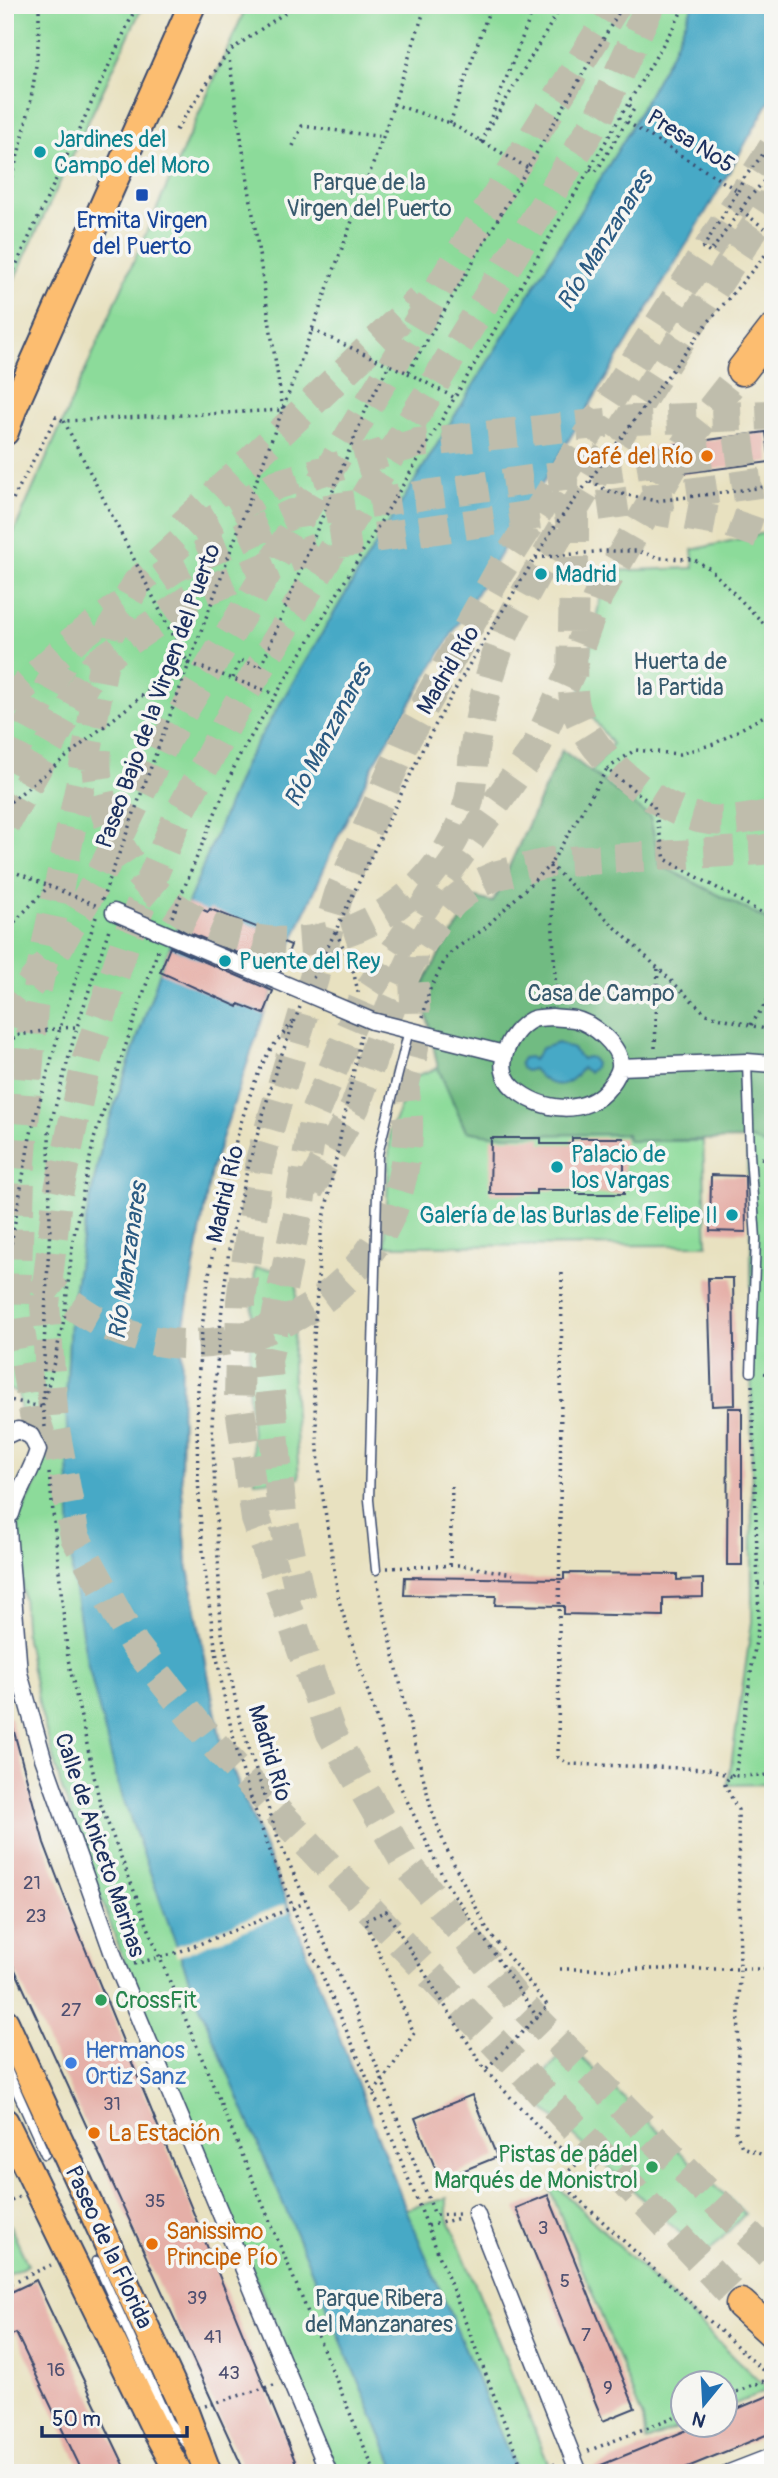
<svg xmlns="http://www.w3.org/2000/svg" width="778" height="2478" viewBox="0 0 778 2478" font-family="Pangolin,sans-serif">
<rect width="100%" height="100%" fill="#f6f6f2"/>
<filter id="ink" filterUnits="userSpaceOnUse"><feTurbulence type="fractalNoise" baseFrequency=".0143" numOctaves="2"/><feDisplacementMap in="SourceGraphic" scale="14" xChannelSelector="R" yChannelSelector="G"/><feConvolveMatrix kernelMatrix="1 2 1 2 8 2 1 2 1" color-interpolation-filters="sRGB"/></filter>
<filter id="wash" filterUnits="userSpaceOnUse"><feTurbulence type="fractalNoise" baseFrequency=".00686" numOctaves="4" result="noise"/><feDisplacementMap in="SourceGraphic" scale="28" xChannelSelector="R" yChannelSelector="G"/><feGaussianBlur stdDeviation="1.57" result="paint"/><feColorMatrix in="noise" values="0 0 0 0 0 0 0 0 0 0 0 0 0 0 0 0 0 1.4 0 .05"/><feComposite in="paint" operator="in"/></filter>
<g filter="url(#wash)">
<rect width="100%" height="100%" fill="#e8e1c0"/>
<path fill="#8cdb9a" stroke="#54857c" stroke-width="2" d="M5,5H143L5,299Z
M247,5H693L673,50L624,140L346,593L245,763L160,972L103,1139L83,1234L70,1319L66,1401L182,1421L181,1475L187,1564L221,1742L406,2209L447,2198V2215L552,2473H337L130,1978L61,1786L40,1709L26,1640L18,1519L38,1481L29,1426L22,1420L18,1392L5,1389V552Z
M773,531V923L660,865L650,817L591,772L612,744L579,699L606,571L694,568L692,550Z
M438,1068L466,1131H622L628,1141H703L707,1245L385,1246L390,1131L413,1077Z
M746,1139H755L773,1148V1784L728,1785L752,1622L751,1240Z
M255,1268L298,1271L292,1367L299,1478L255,1482L248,1384Z
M569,2046L745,2214L705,2256L527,2093Z
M555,2184L768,2390L726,2408V2384H684V2426L646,2441L643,2419L550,2189Z
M5,2215L28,2265L5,2276Z"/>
<path fill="#71bb82" stroke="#467570" stroke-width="2" d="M562,750L650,817L660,865L773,923V1148L750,1139L628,1141L627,1134L490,1135L466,1131L438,1068L421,988L439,955L476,898L493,902Z"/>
<path fill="#46a9c6" stroke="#306c92" stroke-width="2" d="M693,5H773V95L716,195L374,764L337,839L291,945L264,1014L211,1171L182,1336L181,1475L187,1564L221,1742L292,1914L406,2209L517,2473H397L192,1988L119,1787L87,1662L72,1574L66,1401L70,1319L83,1234L103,1139L160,972L245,763L346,593L624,140L673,50Z
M558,1043L573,1049L582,1059L587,1057L592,1058L595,1063L594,1068L589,1072L582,1068C567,1091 549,1089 533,1069L526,1071L521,1068L520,1063L523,1058L529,1057L533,1060L542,1048Z"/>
<path fill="#e8e1c0" d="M285,1904L289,1913L177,1957L173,1947Z"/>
<g id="blocks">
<path fill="#e5afa7" d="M766,432L770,462L647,478L643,449Z
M187,903L208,912L210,909L269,932L268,936L291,945L281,971L178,928Z
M170,947L273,991L264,1014L239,1004L238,1007L160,972Z
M491,1138H541V1144H572V1138H624V1194H577V1190H536V1194H490Z
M711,1175L745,1176L746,1232L710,1231Z
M708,1278H733L735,1405L712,1406Z
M728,1408H742V1565H727Z
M564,1573L677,1574V1580L703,1579V1597L663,1598V1616L564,1614V1606L495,1605L496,1596L404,1595L405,1577L564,1579Z
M10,1717L44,1843L71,1914L300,2473H245L5,1948V1718Z
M472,2095L497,2157L440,2180L415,2118Z
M548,2195L635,2408L603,2421L516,2208Z
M36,2280L94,2402L128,2473H83L16,2333L5,2338V2295Z
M773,2394V2432L754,2440L673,2473H589V2470L697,2426H725V2414Z"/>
</g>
</g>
<g filter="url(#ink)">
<use href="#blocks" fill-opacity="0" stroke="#3a4a6d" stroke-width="2"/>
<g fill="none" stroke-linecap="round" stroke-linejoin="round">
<path stroke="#bfbdac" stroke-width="30" stroke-dasharray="30 15" stroke-linecap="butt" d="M650,5L600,114L236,707L178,816L126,940L87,1059L57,1199L45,1305L54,1424L75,1537L134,1644L208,1738L741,2304
M773,148L499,572L404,743L339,894L260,1160L241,1301L239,1401L256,1519L331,1733L405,1862L517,2000L773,2259
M642,508L729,523L773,538
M574,512C574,551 574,591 573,630C573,652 570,689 576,709C590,755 653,808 699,818C724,824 749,819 773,814
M182,526L420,300
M160,578L176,567L292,514L773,445
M5,704L74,640L122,605
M97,749C92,800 119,859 157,893C199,930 257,948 312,940C387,928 449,875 469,800C473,784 472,767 474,751C480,712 493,654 511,620C589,474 683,337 773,199
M5,769L62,662
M5,824L96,664L197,594L324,545L773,481
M5,1024L11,1009L53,956L100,876L167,738L448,273L616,5
M309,1190L355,1107L393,1001L413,957L432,927L453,902L473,886L498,875L551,862L762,850L773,847
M36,1276C65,1300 89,1320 125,1333C228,1370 354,1310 393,1209C403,1181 409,1149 408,1120C408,1108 404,1095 405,1083C407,1071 413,1059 414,1047C417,1017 414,986 413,957
M41,1436L34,1414L16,1307L20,1178L33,1008L82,777L109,634L137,583L190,534L275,485L418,443L633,420L773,415
M301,1599L282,1514L267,1361L299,1209L314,1114L362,1001L446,874L536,747L570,673L598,596L691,435L742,370"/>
<defs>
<path id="lane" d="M747,1062L750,1154L756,1239L751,1372
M376,1570L369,1500L378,1154L409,1030
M5,2065L45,2154
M96,2261L168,2421L186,2443"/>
<path id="street" d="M114,912L372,1021L504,1054
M552,1017C559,1018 567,1018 574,1019C592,1023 622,1046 620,1067C619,1073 613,1082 610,1086C586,1118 540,1111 514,1088C491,1068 509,1032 531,1020C537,1017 545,1018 552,1017Z
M620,1067L747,1062L773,1064
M5,1436L18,1430L31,1436L38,1450C31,1474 18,1489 11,1514
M5,1491L19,1673L43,1758L118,1968L329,2473
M476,2213L579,2473
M729,2473L773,2456"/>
<path id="primary" d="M5,432L14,407L192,5
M5,2022L185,2412L208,2473
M5,2122L155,2429L179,2473"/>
<path id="highway" d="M742,370L773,330
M741,2304L773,2333"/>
</defs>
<use href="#lane" stroke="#3a4a6d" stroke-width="11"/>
<use href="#street" stroke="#3a4a6d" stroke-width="19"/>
<use href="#primary" stroke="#3a4a6d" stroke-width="30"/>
<use href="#highway" stroke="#3a4a6d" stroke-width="33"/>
<path stroke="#3a4a6d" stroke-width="3.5" stroke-dasharray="2 5" stroke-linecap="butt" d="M393,104L450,123L528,168
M627,122L738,191L703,248L710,253L749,198L773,171
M450,123L491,5
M176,130L228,52L296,5
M486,130L535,5
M481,142L562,5
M293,146L302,126L383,137
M590,169L595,172L598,169L634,109L628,104
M738,191L744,178L773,142
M5,197C26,134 40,72 39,5
M741,210L773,235
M5,289L137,5
M312,330L389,365
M408,373L455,398
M64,421L182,654L189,663L275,694
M590,481L608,491L656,501L773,486
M13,499L56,417L64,421L283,410L228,52
M536,558L603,551H638L659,558L693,559L710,569L773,633
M233,678L240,660L261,667L367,407L389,365L408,373L623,5
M607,769L635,750L679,754L714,744L773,711
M5,806L178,667L189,663
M5,868L49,886
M102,900L383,137L426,5
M172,917L238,758L415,465L678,19L684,5
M5,932L49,886L98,906
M336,932L352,966L359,996
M313,978L427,740L469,665L555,526L706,325L773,246
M556,1001L550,865L607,769L654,806L665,859L773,919
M300,1007L276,1069L244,1182L230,1242L222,1307L212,1422L221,1628L239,1717L279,1841L354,2008L435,2215L460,2214
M423,1017L429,991L445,960L452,951L484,929L550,865L706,1014L773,1031
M293,1022C284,1033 272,1045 265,1059C239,1113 227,1176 216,1236C193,1349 193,1464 206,1579C215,1655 228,1731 253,1804C287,1903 334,1998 374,2095C426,2220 475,2346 524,2473
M751,1025L773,992
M361,1035L321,1233L312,1365L320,1478L339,1601L393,1771L445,1881L537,2017L485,2070
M655,1048L658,966
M5,1066L14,1036L60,1028L77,1027
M761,1158L773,1161
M562,1273L558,1757L568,1764L709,1769L729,1776L773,1775
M5,1278L30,1137L60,1028L97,914
M764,1373L773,1374
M752,1385L759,1621L736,1771L724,1783L738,1810L740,1969L736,2132L742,2147L766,2156H773
M5,1399L43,1407
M45,1399L64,1320L73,1240L94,1139L158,950
M45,1427L43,1408L45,1315L50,1228L49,1130L77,1027L109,929
M49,1473L68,1659L100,1803L160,1958L375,2473
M450,1565L452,1485
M387,1568L458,1565L513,1574
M377,1580L406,1709L431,1808L445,1846L488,1931L548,2006L537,2017
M758,1584H773
M134,1964L173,1954L305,1903
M560,1969H773
M373,2092L383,2081L414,2033L365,1921L386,1911L485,2070L548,2137L578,2163L558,2180L771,2378L726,2396
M5,2204L19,2197
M428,2226L460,2218
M5,2286L51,2265
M205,2406L274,2385
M588,2451L684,2413
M534,2473L558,2463"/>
<use href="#lane" stroke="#fff" stroke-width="8"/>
<use href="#street" stroke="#fff" stroke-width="16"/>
<use href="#primary" stroke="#fcbd6f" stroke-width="26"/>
<use href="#highway" stroke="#fcbd6f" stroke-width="30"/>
</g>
</g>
<g fill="#0f9aa8" stroke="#f6f6f2" stroke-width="2.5">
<circle cx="40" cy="152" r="7"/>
<circle cx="541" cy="574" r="7"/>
<circle cx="225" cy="961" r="7"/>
<circle cx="557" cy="1167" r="7"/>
<circle cx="732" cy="1215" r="7"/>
</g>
<rect fill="#1a4fb4" stroke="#f6f6f2" stroke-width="2.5" x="135" y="188" width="14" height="14" rx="3.5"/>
<g fill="#e8710a" stroke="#f6f6f2" stroke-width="2.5">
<circle cx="707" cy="456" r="7"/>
<circle cx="94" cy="2133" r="7"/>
<circle cx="152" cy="2244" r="7"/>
</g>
<g fill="#2e9e5b" stroke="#f6f6f2" stroke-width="2.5">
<circle cx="101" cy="2000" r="7"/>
<circle cx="652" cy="2167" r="7"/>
</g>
<circle fill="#3f7fe0" stroke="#f6f6f2" stroke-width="2.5" cx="71" cy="2063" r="7"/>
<g text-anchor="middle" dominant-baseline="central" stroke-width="7" stroke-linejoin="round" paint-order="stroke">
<g font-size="19" fill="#4e4f70">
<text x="32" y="1883">21</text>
<text x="36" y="1916">23</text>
<text x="71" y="2010">27</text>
<text x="112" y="2104">31</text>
<text x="155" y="2201">35</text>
<text x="543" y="2228">3</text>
<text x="565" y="2281">5</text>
<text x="197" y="2298">39</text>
<text x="586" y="2335">7</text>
<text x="213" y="2337">41</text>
<text x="56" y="2370">16</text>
<text x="229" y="2373">43</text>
<text x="608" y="2388">9</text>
</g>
<g font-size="23" fill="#0d838f" stroke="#f6f6f2" text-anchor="start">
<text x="54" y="139">Jardines del<tspan x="54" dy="26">Campo del Moro</tspan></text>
<text x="555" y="574">Madrid</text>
<text x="239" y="961">Puente del Rey</text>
<text x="571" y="1154">Palacio de<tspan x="571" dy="26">los Vargas</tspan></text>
<text x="718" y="1215" text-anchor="end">Galería de las Burlas de Felipe II</text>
</g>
<g font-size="23" fill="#1b2f5e" stroke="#f6f6f2">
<text transform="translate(691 141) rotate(32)">Presa Nº5</text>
<text transform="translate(448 670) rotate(-59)">Madrid Río</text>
<text transform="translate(158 696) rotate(-70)">Paseo Bajo de la Virgen del Puerto</text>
<text transform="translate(225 1194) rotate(-77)">Madrid Río</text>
<text transform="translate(270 1753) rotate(73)">Madrid Río</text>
<text transform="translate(100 1845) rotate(71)">Calle de Aniceto Marinas</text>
<text transform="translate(109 2247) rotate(65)">Paseo de la Florida</text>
</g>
<g font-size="23" fill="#375a6d" stroke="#f6f6f2">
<text x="369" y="182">Parque de la<tspan x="369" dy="26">Virgen del Puerto</tspan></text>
<text x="680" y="661">Huerta de<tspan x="680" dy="26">la Partida</tspan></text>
<text x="601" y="993">Casa de Campo</text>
<text x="379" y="2298">Parque Ribera<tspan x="379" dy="26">del Manzanares</tspan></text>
</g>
<g font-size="23" fill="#164399" stroke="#f6f6f2">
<text x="142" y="220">Ermita Virgen<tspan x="142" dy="26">del Puerto</tspan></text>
</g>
<g font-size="23" fill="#c56008" stroke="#f6f6f2" text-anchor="start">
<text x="693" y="456" text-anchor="end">Café del Río</text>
<text x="108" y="2133">La Estación</text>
<text x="166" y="2231">Sanissimo<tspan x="166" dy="26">Principe Pío</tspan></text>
</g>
<g font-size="23" fill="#27864d" stroke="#f6f6f2" text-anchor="start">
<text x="115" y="2000">CrossFit</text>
<text x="638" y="2154" text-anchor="end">Pistas de pádel<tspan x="638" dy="26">Marqués de Monistrol</tspan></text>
</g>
<g font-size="23" fill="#366cbe" stroke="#f6f6f2" text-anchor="start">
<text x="85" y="2050">Hermanos<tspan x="85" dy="26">Ortiz Sanz</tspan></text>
</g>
<g font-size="24" font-style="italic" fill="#2a5a82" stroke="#f6f6f2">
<text transform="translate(605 240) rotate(-58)">Río Manzanares</text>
<text transform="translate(328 735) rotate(-62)">Río Manzanares</text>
<text transform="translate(128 1261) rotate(-82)">Río Manzanares</text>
</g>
</g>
<rect width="778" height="2478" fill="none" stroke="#f6f6f2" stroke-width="28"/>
<g transform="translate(704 2404) rotate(198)"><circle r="33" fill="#f6f6f2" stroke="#9ea6b7" stroke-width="2"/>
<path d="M0-5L12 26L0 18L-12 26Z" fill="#1f6fb2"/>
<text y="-10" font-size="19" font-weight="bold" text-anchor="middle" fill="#1b2f5e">N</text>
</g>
<path d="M42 2426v10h145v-10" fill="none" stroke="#1b2f5e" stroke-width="3.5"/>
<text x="52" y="2426" font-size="21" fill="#1b2f5e" stroke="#f6f6f2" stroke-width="5" paint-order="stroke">50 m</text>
</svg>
